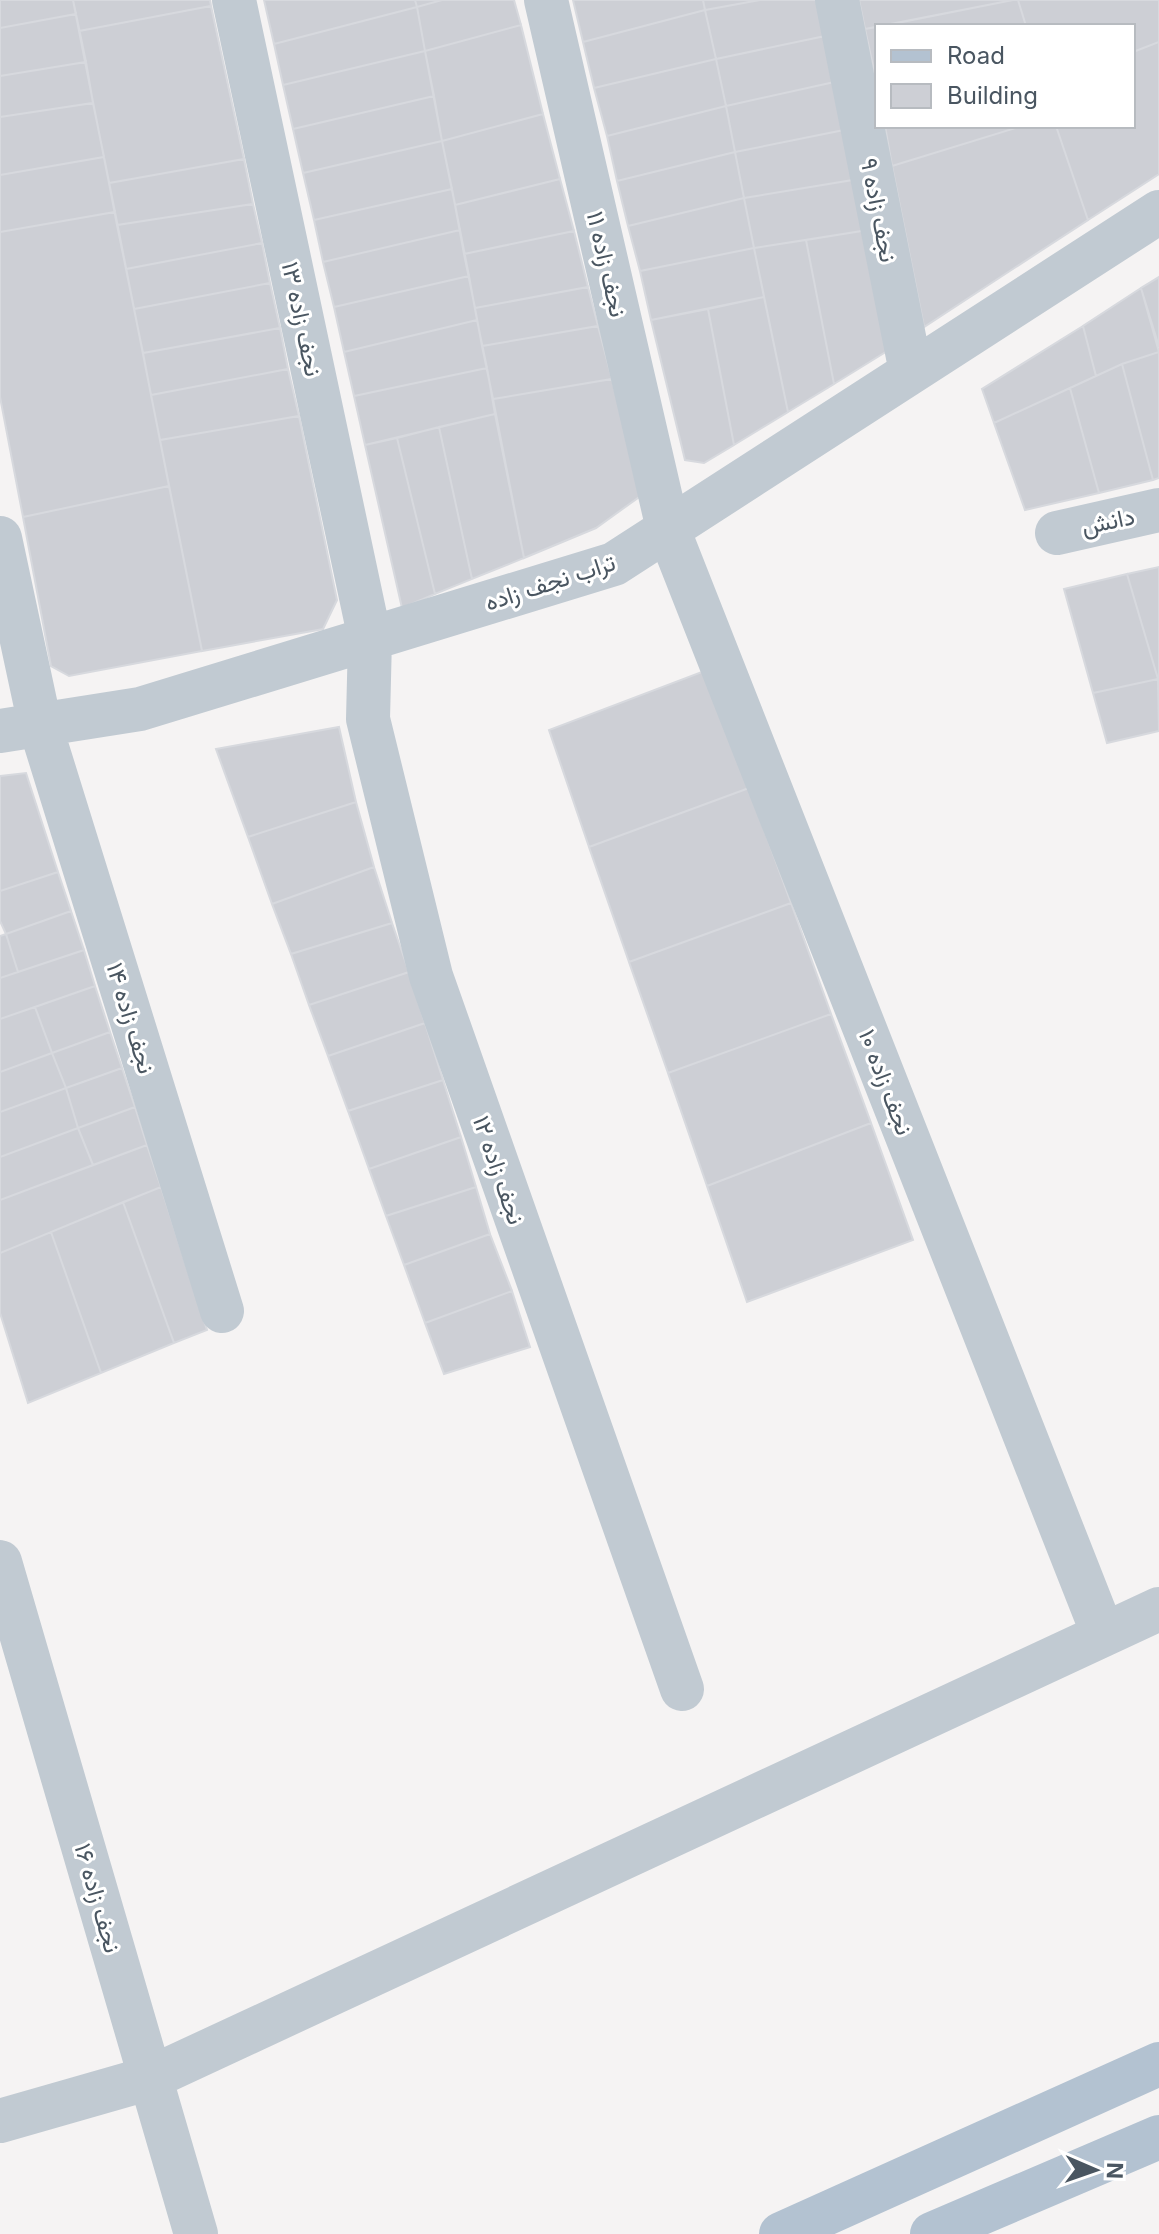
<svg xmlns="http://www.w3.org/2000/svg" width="1159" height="2234" viewBox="0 0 1159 2234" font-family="Inter,Vazirmatn,sans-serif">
<rect width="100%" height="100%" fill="#f5f3f3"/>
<path fill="#cdcfd5" stroke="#d7d9de" stroke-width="2" d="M0,0H73L76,14L0,28Z
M73,0H210L211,6L79,31Z
M264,0H415L417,7L274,44Z
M415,0H442L417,7Z
M442,0H514L521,25L425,51L417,7Z
M573,0H703L705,10L583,42Z
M703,0H760L705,10Z
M760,0H823L830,35L716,59L705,10Z
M859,0H1013L865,29Z
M1013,0H1018L1026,26H882Z
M1018,0H1159V42L1133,52V26H1026Z
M211,6L244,159L109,183L79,31Z
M417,7L425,51L283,85L274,44Z
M705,10L716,59L594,88L583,42Z
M76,14L86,62L0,76V28Z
M521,25L543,114L442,141L425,51Z
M877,27V74L875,75L865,29Z
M830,35L839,81L726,106L716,59Z
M1159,42V174L1088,220L1056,126H1133V52Z
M425,51L434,96L293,129L283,85Z
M716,59L726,106L607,136L594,88Z
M86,62L93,103L0,117V76Z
M839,81L849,129L735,152L726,106Z
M434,96L442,141L303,173L293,129Z
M93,103L104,157L0,175V117Z
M726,106L735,152L617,181L607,136Z
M543,114L560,179L455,205L442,141Z
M885,126H1022L892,166Z
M1022,126H1056L1088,220L924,327L892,166Z
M849,129L859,179L744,198L735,152Z
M442,141L452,189L314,220L303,173Z
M735,152L744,198L628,226L617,181Z
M104,157L115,212L0,232V175Z
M244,159L253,204L117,225L109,183Z
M560,179L574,231L464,254L455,205Z
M859,179L868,230L754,248L744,198Z
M452,189L460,230L323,262L314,220Z
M744,198L754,248L640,271L628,226Z
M253,204L262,243L126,269L117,225Z
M115,212L169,486L23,517L0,397V232Z
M460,230L469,276L334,307L323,262Z
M868,230L892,348L834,384L806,240Z
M574,231L588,287L475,308L464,254Z
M806,240L834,384L788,412L754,248Z
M262,243L270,283L134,309L126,269Z
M754,248L764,297L651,320L640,271Z
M469,276L477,320L344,352L334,307Z
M1159,277V347L1141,288Z
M270,283L280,328L143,353L134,309Z
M588,287L598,326L482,346L475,308Z
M1141,288L1159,352L1122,364L1096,376L1083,326Z
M764,297L788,412L734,445L708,309Z
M708,309L734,445L704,463L685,460L651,320Z
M477,320L487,368L354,396L344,352Z
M598,326L612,379L493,399L482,346Z
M1083,326L1096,376L994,423L982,389Z
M280,328L288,369L151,395L143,353Z
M1159,352V478L1153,480L1122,364Z
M1122,364L1153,480L1099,493L1070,388Z
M487,368L495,414L365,445L354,396Z
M288,369L299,416L160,440L151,395Z
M612,379L642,495L596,528L524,558L493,399Z
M1070,388L1099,493L1025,510L994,423Z
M495,414L524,558L472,579L439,427Z
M299,416L337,600L323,629L202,651L160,440Z
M439,427L472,579L435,594L397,438Z
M397,438L435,594L402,608L365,445Z
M169,486L202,651L69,676L51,666L23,517Z
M1159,567V679H1158L1127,574Z
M1127,574L1158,679L1093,693L1064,589Z
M707,670L749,788L589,847L549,730Z
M1158,679L1159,731L1107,743L1093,693Z
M339,727L356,802L248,837L216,749Z
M26,773L58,872L0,891V776Z
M749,788L791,903L629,962L589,847Z
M356,802L374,867L272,904L248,837Z
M374,867L392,923L291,954L272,904Z
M58,872L71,911L6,934L0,921V891Z
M791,903L831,1014L668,1073L629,962Z
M71,911L84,950L18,972L6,934Z
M392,923L409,972L309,1005L291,954Z
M6,934L18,972L0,978V936Z
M84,950L95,986L0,1019V978Z
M409,972L425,1023L328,1056L309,1005Z
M95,986L110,1032L52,1053L35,1007Z
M35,1007L52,1053L0,1072V1019Z
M831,1014L871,1123L707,1186L668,1073Z
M425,1023L443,1080L348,1111L328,1056Z
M110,1032L122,1068L66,1088L52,1053Z
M52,1053L66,1088L0,1112V1072Z
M122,1068L135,1107L78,1128L66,1088Z
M443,1080L461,1137L369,1169L348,1111Z
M66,1088L78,1128L0,1157V1112Z
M135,1107L147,1145L93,1165L78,1128Z
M871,1123L913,1240L747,1302L707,1186Z
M78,1128L93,1165L0,1200V1157Z
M461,1137L476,1187L386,1216L369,1169Z
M147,1145L161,1187L0,1253V1200Z
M161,1187L207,1330L174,1343L123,1202Z
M476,1187L490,1234L404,1265L386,1216Z
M123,1202L174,1343L101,1373L51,1232Z
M51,1232L101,1373L28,1403L0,1313V1253Z
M490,1234L512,1291L425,1323L404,1265Z
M512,1291L530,1347L444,1374L425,1323Z"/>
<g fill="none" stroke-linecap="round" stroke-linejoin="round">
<path stroke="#c1cad2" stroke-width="44" d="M234,0L370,639L368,719L431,976L682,1689
M546,0L668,529L1103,1634
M837,0L911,372
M1057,533L1159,510
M0,538L40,725L222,1311
M0,731L140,709L614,564L1159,212
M0,1562L196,2234
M0,2121L150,2078L1159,1609"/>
<path stroke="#b3c2d1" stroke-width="44" d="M781,2234L1159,2064
M932,2234L1159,2137"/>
</g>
<g text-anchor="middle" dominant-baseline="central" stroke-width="6" stroke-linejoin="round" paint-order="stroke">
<g font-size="24" fill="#4a5661" stroke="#fff">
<text transform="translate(879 210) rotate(79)">نجف زاده ۹</text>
<text transform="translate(607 264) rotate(77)">نجف زاده ۱۱</text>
<text transform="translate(302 319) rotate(78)">نجف زاده ۱۳</text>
<text transform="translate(1108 521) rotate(-12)">دانش</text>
<text transform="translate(550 582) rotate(-18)">تراب نجف زاده</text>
<text transform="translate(131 1018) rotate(73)">نجف زاده ۱۴</text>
<text transform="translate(886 1082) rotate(69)">نجف زاده ۱۰</text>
<text transform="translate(499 1170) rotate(71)">نجف زاده ۱۲</text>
<text transform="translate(98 1898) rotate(74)">نجف زاده ۱۶</text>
</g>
</g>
<rect x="875" y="24" width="260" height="104" fill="#ffffff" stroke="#b7bbc0" stroke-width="2"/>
<rect x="891" y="50" width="40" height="12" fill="#b3c2d1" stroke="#b7bbc0" stroke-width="2"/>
<text x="947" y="64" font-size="24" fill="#4a5661">Road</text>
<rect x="891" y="84" width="40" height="24" fill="#cdcfd5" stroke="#b7bbc0" stroke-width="2"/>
<text x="947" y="104" font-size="24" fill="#4a5661">Building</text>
<g transform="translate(1095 2170) rotate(92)" stroke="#ffffff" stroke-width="6" paint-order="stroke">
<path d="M0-6L14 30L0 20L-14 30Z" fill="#4a5661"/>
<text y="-12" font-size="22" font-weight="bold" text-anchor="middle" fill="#4a5661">N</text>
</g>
</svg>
